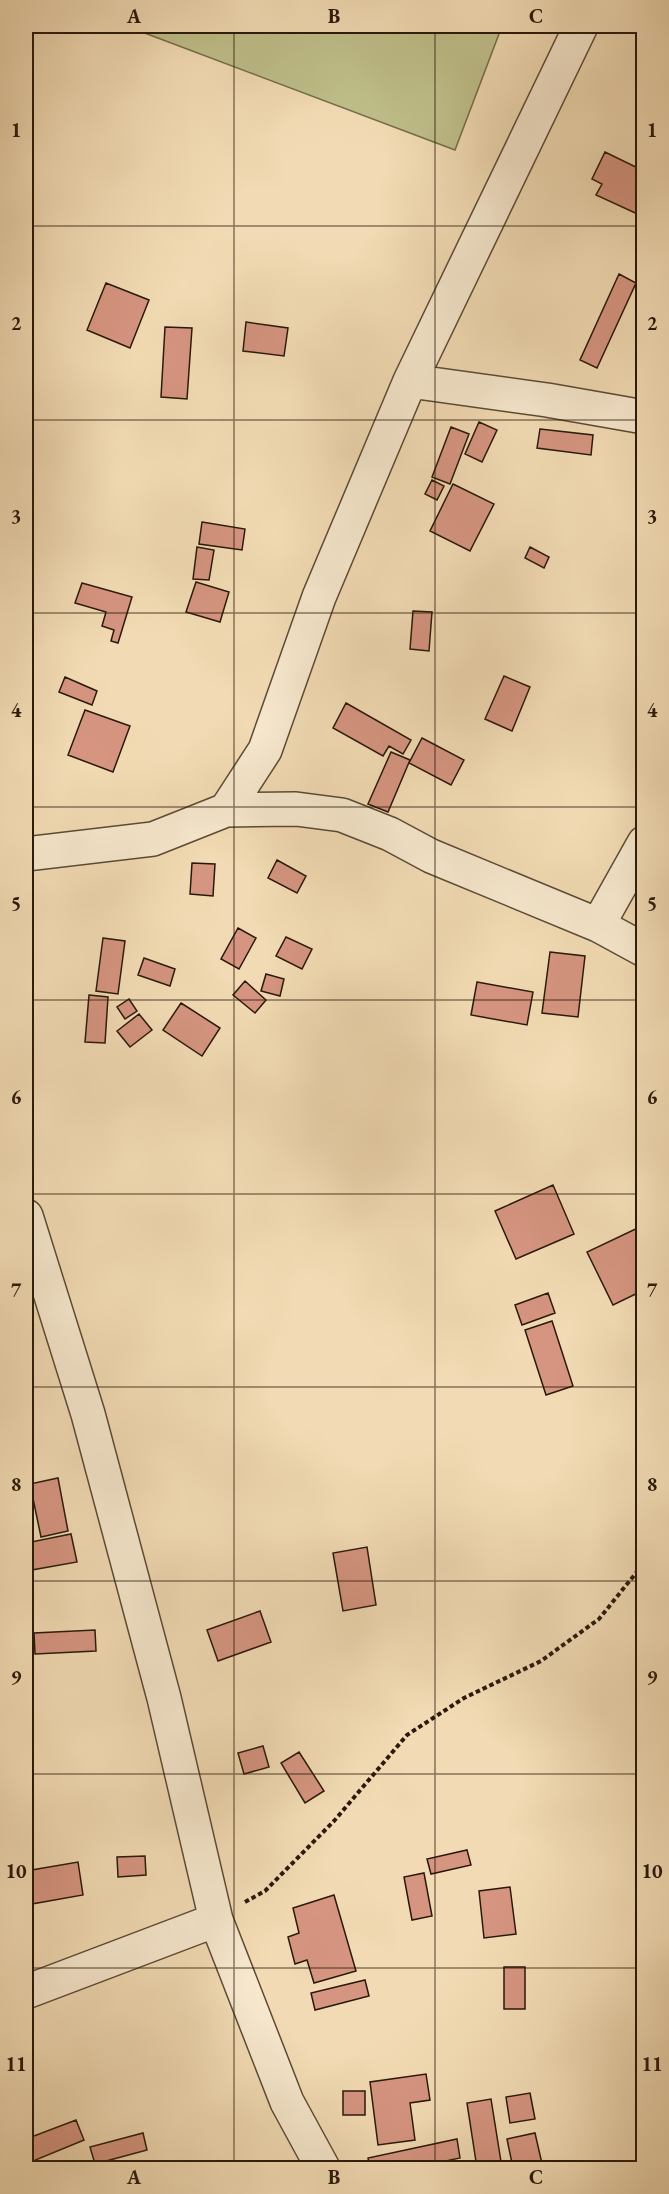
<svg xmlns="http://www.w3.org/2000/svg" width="669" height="2194" viewBox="0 0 669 2194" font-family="'EB Garamond',serif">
<rect width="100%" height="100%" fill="#f2dbb4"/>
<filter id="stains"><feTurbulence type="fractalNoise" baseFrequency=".00333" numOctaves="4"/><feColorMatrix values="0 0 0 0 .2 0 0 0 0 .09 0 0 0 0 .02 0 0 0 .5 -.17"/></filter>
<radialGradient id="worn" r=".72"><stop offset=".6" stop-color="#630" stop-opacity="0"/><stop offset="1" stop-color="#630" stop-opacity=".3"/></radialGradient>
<path fill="#bfbf8a" stroke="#746c4a" stroke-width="1.5" d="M126,26H502L455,150Z"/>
<path fill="#d69581" stroke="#29190a" stroke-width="1.5" d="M605,152L644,171V217L596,195L602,184L592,179Z
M619,274L636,283L597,368L580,360Z
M106,283L149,300L130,348L87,330Z
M246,322L288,328L284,356L243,351Z
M165,327L192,328L187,399L161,397Z
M479,422L497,430L482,462L465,454Z
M451,427L469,434L450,484L432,477Z
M540,429L593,435L591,455L537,448Z
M432,480L444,486L437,500L425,494Z
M453,484L494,504L470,551L430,531Z
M202,522L245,529L242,550L199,544Z
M197,547L214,550L209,580L193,579Z
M530,547L549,557L544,568L525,558Z
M196,582L229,592L220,622L186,612Z
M82,583L132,597L118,643L111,641L114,630L102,626L106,612L75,603Z
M413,611L432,612L429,651L410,649Z
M504,676L530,687L512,731L485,719Z
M65,677L97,691L92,705L59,692Z
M346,703L411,740L403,754L389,746L383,756L333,728Z
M85,710L130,726L113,772L68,755Z
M422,738L464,760L451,785L409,763Z
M391,752L410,760L388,812L368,804Z
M277,860L306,876L297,893L268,878Z
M192,863L215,864L213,896L190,894Z
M238,928L256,938L239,969L221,959Z
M286,937L312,949L302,969L276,956Z
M103,938L125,941L118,994L96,991Z
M550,952L585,956L578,1017L542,1013Z
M144,958L175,969L170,986L138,975Z
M266,974L284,979L280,996L261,991Z
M245,981L266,1000L255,1013L233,995Z
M477,982L533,992L527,1025L471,1015Z
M89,995L108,997L105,1043L85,1042Z
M129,999L137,1011L125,1019L117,1007Z
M181,1003L220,1028L202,1056L163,1030Z
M139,1014L152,1030L130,1047L117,1031Z
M553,1185L574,1234L516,1259L495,1211Z
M644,1225V1290L613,1305L587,1252Z
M548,1293L555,1313L522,1325L515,1305Z
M552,1321L573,1386L546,1395L525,1330Z
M58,1478L68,1531L41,1537L30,1484Z
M71,1534L77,1562L26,1571V1543Z
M367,1547L376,1605L343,1611L333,1553Z
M260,1611L271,1642L218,1661L207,1630Z
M95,1630L96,1651L35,1654L34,1633Z
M263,1746L269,1767L244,1774L238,1753Z
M299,1752L324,1791L305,1803L281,1763Z
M467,1850L471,1865L431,1874L427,1859Z
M145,1856L146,1875L118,1877L117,1857Z
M78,1862L83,1895L26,1905V1871Z
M424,1873L432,1916L412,1920L404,1877Z
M510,1887L516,1934L484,1938L479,1891Z
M334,1895L356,1971L314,1983L307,1960L295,1964L288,1937L299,1933L293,1908Z
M504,1967H525V2009H504Z
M365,1980L369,1996L315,2010L311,1993Z
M426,2074L430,2100L410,2103L415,2140L378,2145L370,2082Z
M343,2091H365V2115H343Z
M530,2093L535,2119L510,2123L506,2097Z
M491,2099L502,2168H477L467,2103Z
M76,2120L84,2140L26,2164V2139Z
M143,2133L147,2150L95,2164L90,2147Z
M535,2133L543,2168H513L507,2139Z
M457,2139L460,2158L413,2168H370L368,2158Z"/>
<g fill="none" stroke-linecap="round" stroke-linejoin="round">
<defs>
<path id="minor" d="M410,381L547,400L644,417
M226,810L296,809L342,815L390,834L431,856L598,925L644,950
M26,854L153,839L226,810L265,750L319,597L410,381L581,26
M598,925L644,843
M26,1216L88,1414L164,1698L216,1920L287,2102L323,2168
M26,1992L216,1920"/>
</defs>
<use href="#minor" stroke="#5b4a34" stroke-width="36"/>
<path stroke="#29190a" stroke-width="4" stroke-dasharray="4.5 3" stroke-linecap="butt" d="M245,1902L265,1891L334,1821L407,1735L464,1698L541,1661L599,1619L644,1563"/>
<use href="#minor" stroke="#f7e8ce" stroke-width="33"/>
</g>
<path fill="none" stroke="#29190a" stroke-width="1.5" stroke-opacity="0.55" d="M234,26V2168M435,26V2168M26,226H644M26,420H644M26,613H644M26,807H644M26,1000H644M26,1194H644M26,1387H644M26,1581H644M26,1774H644M26,1968H644"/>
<rect width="669" height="2194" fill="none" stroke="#f2dbb4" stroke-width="66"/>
<rect x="33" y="33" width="603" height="2128" fill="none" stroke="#29190a" stroke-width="2"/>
<g font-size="20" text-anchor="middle" font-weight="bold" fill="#29190a">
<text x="134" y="23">A</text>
<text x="334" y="23">B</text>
<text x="536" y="23">C</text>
<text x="16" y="137">1</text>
<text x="652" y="137">1</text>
<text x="16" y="330">2</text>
<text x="652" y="330">2</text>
<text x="16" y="523">3</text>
<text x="652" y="523">3</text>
<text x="16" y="717">4</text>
<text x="652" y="717">4</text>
<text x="16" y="910">5</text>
<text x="652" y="910">5</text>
<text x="16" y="1104">6</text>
<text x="652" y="1104">6</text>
<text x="16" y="1297">7</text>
<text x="652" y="1297">7</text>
<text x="16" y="1491">8</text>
<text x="652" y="1491">8</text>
<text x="16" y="1684">9</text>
<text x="652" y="1684">9</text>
<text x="16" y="1878">10</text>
<text x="652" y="1878">10</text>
<text x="16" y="2071">11</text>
<text x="652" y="2071">11</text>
<text x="134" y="2184">A</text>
<text x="334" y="2184">B</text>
<text x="536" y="2184">C</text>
</g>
<rect width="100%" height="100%" filter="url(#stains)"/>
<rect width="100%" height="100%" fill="url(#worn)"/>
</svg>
